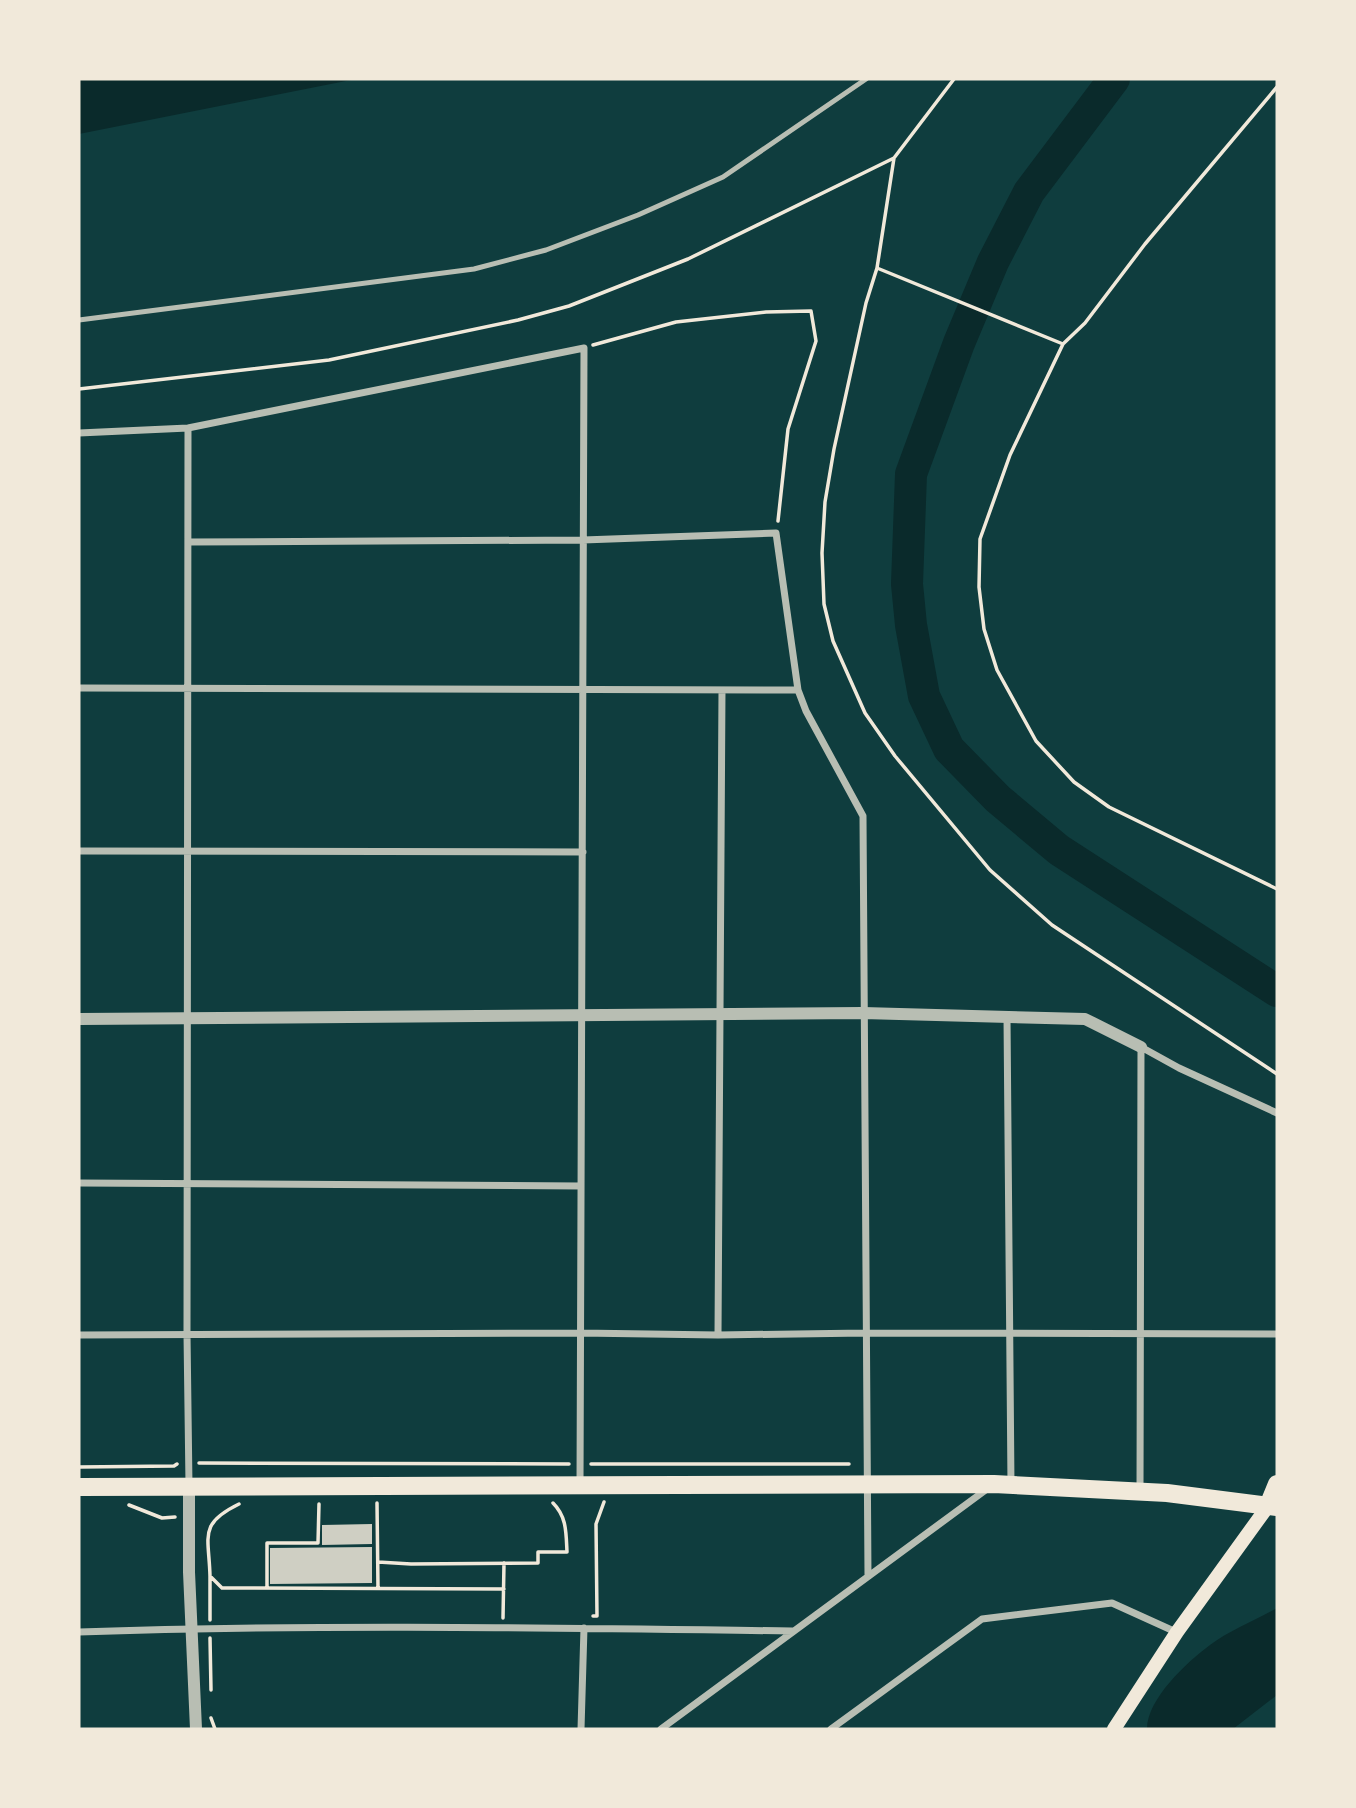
<svg xmlns="http://www.w3.org/2000/svg" width="1356" height="1808" viewBox="0 0 1356 1808" font-family="Helvetica,sans-serif">
<rect width="100%" height="100%" fill="#0f3d3e"/>
<path fill="#0a2a2b" d="M79,79H356L79,134Z
M1277,1608V1695L1233,1729H1147C1147,1699 1187,1662 1210,1645C1230,1630 1256,1620 1277,1608Z"/>
<g fill="none" stroke-linecap="round" stroke-linejoin="round">
<path stroke="#0a2a2b" stroke-width="32" d="M1114,79L1029,192L993,262L959,343L911,474L907,584L911,625L924,696L949,749L998,799L1059,850L1277,991"/>
</g>
<path fill="#cfcfc3" d="M372,1524V1544L322,1545V1525Z
M372,1547V1583L270,1584V1548Z"/>
<g fill="none" stroke-linecap="round" stroke-linejoin="round">
<path stroke="#f1e9da" stroke-width="3.5" d="M1277,87L1145,244L1085,323L1063,344L1010,455L980,539L979,587L984,629L997,670L1036,741L1074,782L1109,807L1277,889
M894,158L877,268L866,303L834,449L825,502L822,553L824,604L833,641L865,713L895,756L990,870L1052,925L1277,1074
M877,268L1063,344
M593,345L676,322L766,312L811,311L816,341L788,429L778,521
M79,389L329,360L518,320L569,306L688,259L894,158L954,79
M199,1463L569,1464
M591,1464H849
M79,1467L174,1466L177,1464
M377,1503L378,1588
M239,1504C198,1524 209,1536 210,1576L222,1588L504,1589
M129,1505L162,1518L175,1517
M378,1562L411,1564L538,1563V1552H567C566,1533 567,1517 553,1503
M210,1576V1620
M267,1588V1543H318L319,1504
M593,1616H597L596,1524L604,1502
M503,1618L504,1563
M210,1638L211,1690
M211,1718L215,1729"/>
<path stroke="#b8beb3" stroke-width="5" d="M79,320L474,269L546,250L638,215L723,177L866,79"/>
<path stroke="#b8beb3" stroke-width="7" d="M188,428L187,1334L189,1485
M79,433L188,428L584,348L580,1483
M188,542L583,540L776,533L798,690L806,711L863,816L868,1576
M79,688L798,690
M79,851L583,852
M1007,1017L1011,1485
M79,1183L581,1186
M79,1335L580,1333L718,1335L865,1333L1277,1334
M718,1335L722,690
M1140,1491L1141,1047L1179,1068L1277,1113
M79,1632C316,1624 554,1628 792,1631
M581,1729L584,1628
M661,1729L987,1489
M831,1729L982,1619L1112,1603L1176,1632"/>
<path stroke="#b8beb3" stroke-width="12" d="M79,1019L863,1013L1085,1019L1141,1047
M189,1486V1572L196,1729"/>
<path stroke="#f1e9da" stroke-width="14" d="M1114,1729L1177,1632L1268,1506"/>
<path stroke="#f1e9da" stroke-width="18" d="M79,1487L994,1484L1167,1493L1277,1507
M1268,1506L1277,1484"/>
</g>
<rect width="1356" height="1808" fill="none" stroke="#f1e9da" stroke-width="161"/>
</svg>
